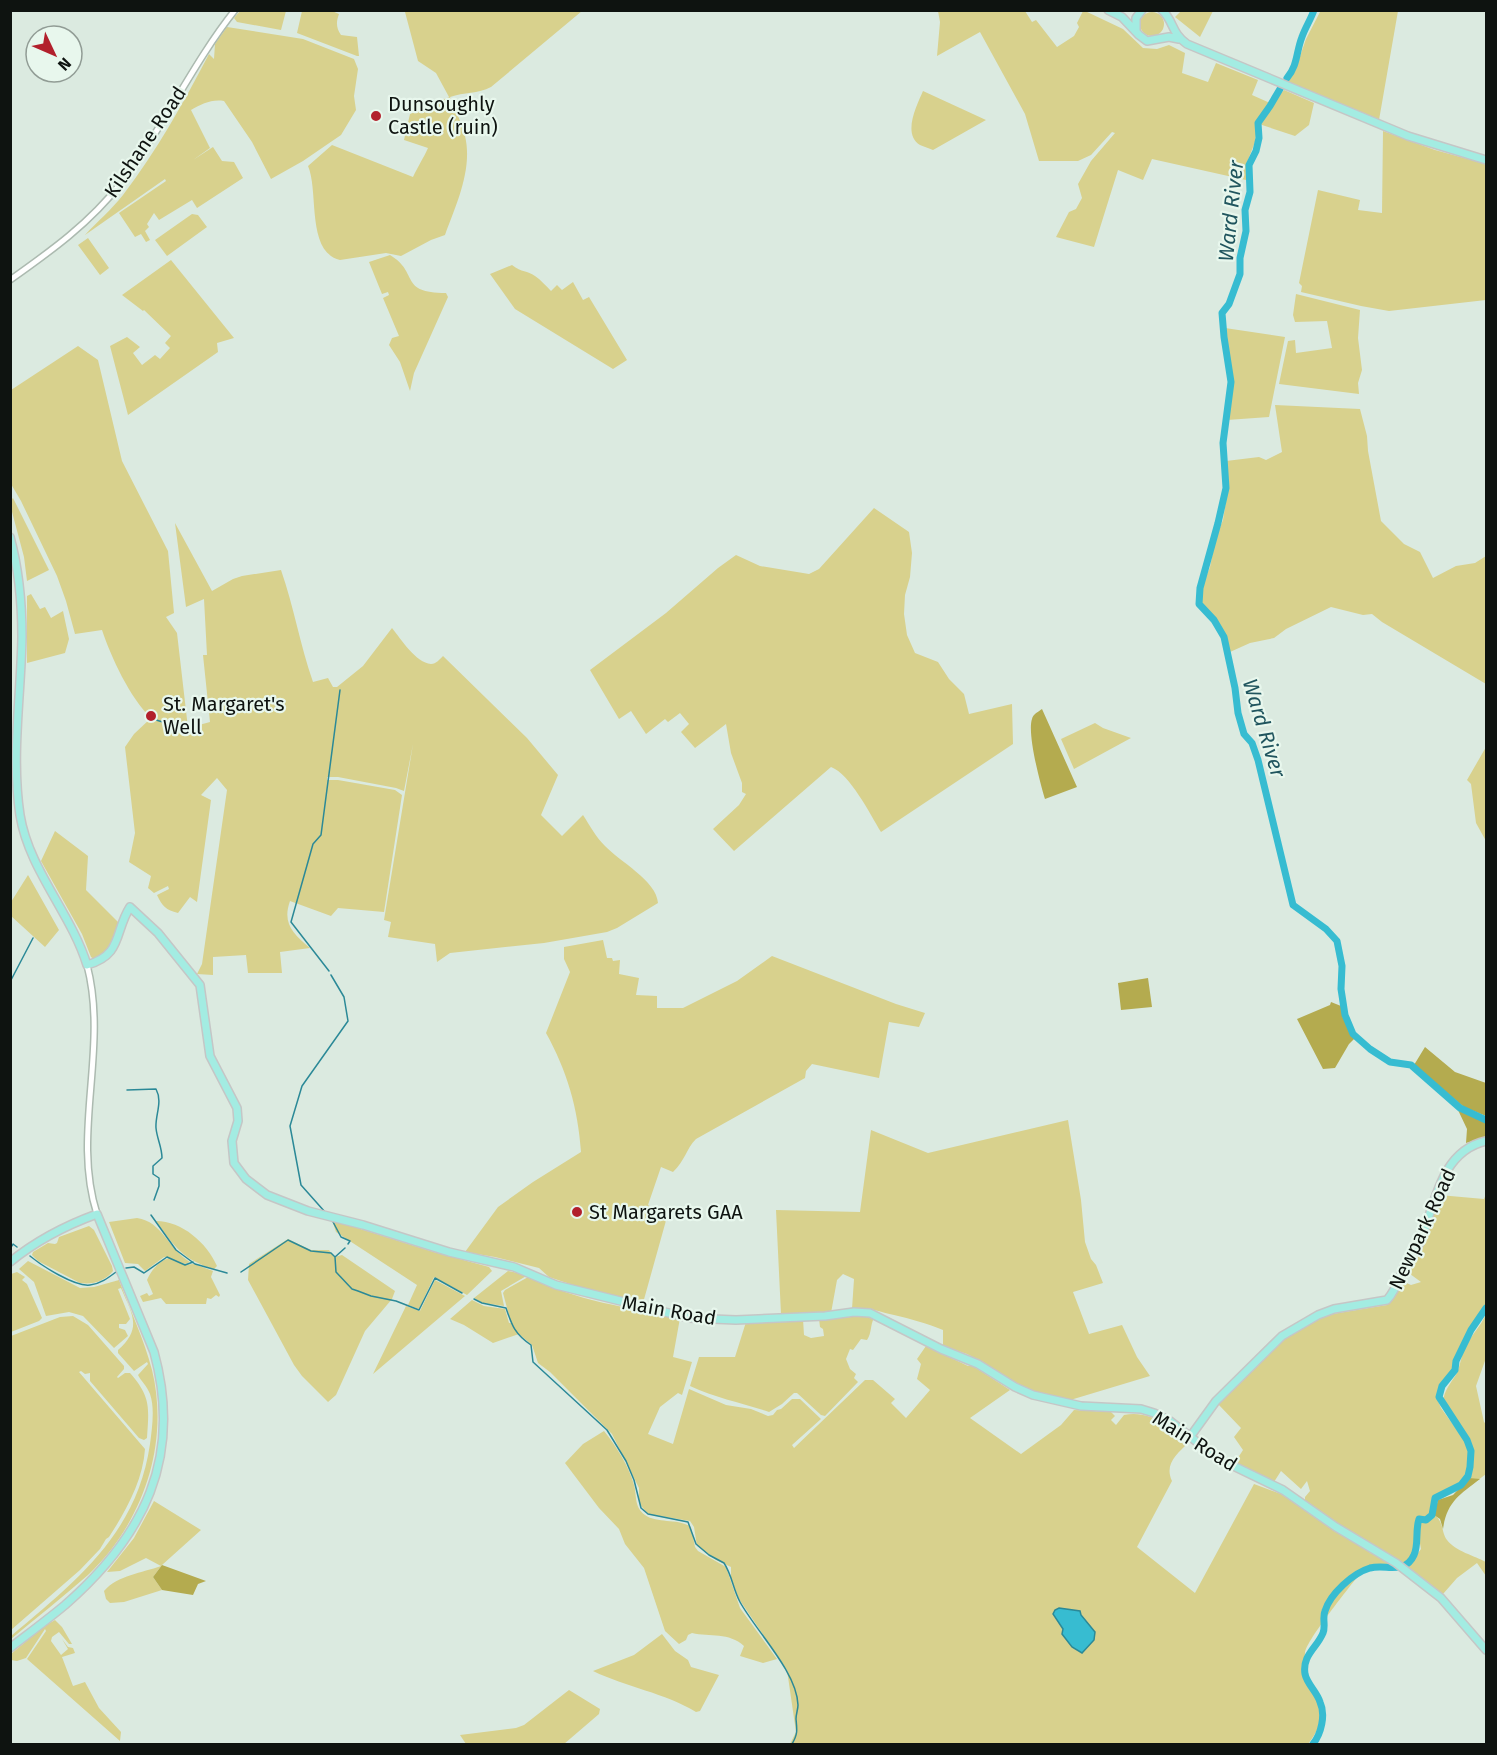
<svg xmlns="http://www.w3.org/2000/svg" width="1497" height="1755" viewBox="0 0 1497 1755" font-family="'Fira Sans',sans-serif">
<rect width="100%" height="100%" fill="#dbeae0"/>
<path fill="#d8d18d" d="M1321,10L1398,11L1379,120L1288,82L1298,62L1306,39Z
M240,11V10L286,11L281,30L237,22L234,18Z
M302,11H332L339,14C336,22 336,28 341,35L357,37L359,56H357L297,33Z
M406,11H582L491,87C478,94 464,92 450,97C455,110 462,123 465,136C473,169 456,205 445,235L431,240L401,256L386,253L340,260C306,252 319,191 308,166L332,145L413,177C418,166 423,159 428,148L404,140L410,114L449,97L436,73L418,61L405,12Z
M938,11H1025L1032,22L1036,20L1057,47L1074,36L1079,27L1077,23L1083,11H1085L1123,29L1143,48L1157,49L1169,45L1185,53L1182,73L1208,82L1216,63L1258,80L1252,95L1270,103L1258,119L1255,142L1246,165V180L1152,159L1143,180L1118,170L1094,247L1056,237L1069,212L1076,209L1082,198L1078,184L1091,161L1115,133L1112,132L1091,155L1078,161H1039L1025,114L980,32L937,56L940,22Z
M1181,11V10L1213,11L1200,37L1175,17Z
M1140 24a12 12 0 1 1 24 0a12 12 0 1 1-24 0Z
M227,27L303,39L354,59L358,69L354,96L356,110L341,135L303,161L271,179L252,142L224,101C211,99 202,104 191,110L210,148L193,160L213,147L222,161L234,162L243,178L197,208L192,200L159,220L154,213L147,224L149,227L145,231L150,240L146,242L141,234L135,237L119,213L166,181L165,179L85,235C97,222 112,209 123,195C156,152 184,102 209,54L214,59L215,44Z
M1284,90L1314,103L1309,125L1295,136L1259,124L1262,115Z
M923,91L986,120L933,150C929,148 924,147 920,145C902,134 917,105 923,91Z
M1383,131L1435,150L1486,164V300L1389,311L1361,306L1301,292L1302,286L1299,283L1318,190L1360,200L1358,210L1382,213Z
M192,214L198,215L207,227L167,256L155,240Z
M88,238L109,268L100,275L78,245Z
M390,255C420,273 398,293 446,293L448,297L414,373L410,391L400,362L389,345L392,338L399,336L383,298L389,295L388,292L382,294L369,262Z
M171,260L234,338L217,343L218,352L128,415L110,346L127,337L140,347L133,353L142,365L155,355L160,359L170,348L165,343L171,336L144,310L143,311L122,295Z
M512,265C522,273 527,270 535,276C541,280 546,286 551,291L557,285L562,290L573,282L583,300L589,297L627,360L613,369L515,309L490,274Z
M1296,294L1360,310L1358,338L1362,370L1358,383L1359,394L1279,384L1288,341L1295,340L1296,353L1332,348L1327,321L1295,322L1293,315Z
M1225,328L1285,337L1269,417L1227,420L1232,395Z
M78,346L98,360L122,461L168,551L174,613L166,617L177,633L188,728L210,722L203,655H207L204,599L186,607L175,523L212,591L233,579L242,576L281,570C294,607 300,645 313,682L328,678L333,687H337L363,666L392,628C401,639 416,663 431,664C436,664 440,659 443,656L527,738L558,775L541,815L562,836L583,815C590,826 596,837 605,846C619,861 657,881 658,903L617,928L607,932L544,943L450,953L437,962L435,944L388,937L391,922L384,920L413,744L404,791L396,788L338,777H327V780H338L395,790L402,795L384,912L338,908L331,916L290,901C282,923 293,934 310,948L280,952L282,973H248L246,955L213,957V975L197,974L202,964L227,790L217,778L201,795L211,800L197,902L190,897L178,913C166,910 162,906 157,895L169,889L168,886L154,893L148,888L151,876L129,862L135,833L125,747L134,734L151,718C130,698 111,657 102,630L75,634L66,601L57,576L21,501L11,484V390Z
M1275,405L1360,409L1367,436L1368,451L1381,521L1404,544L1420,552L1433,578L1456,566L1475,563L1486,556V684L1382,622L1372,614L1363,615L1331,607L1286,629L1274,638L1250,643L1230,652L1220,626L1200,602L1201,589L1210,567L1216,537L1223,520L1228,488L1226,461L1259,457L1266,460L1282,452Z
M13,498L49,570L27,581L24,557L11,508V500Z
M874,508L909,532L912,553L910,577L905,595L904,614L907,635L915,653L938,662L949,679L964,694L969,714L1012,704L1013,744L881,832C870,814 850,774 831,767L734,851L713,829L739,805L746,794L742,792V783L731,753L726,724L695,748L681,732L689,724L680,713L668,722L665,719L646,734L631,711L619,719L590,670L666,613L718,568L736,555L760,566L809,574L819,569Z
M31,594L40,609L45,607L51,618L63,611L69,639L65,653L27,663V596Z
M1095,723L1103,728L1131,738L1074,769L1061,739Z
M1486,747V841L1476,823L1471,784L1467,780Z
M55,831L88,856L86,890L119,923C115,943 112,949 94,959L91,957L82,934L41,861Z
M28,875L59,930L45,947L11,916V902Z
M603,940L607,958H612L613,961L620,960L619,974L639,978L636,995L657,996V1008H683L737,981L772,956L896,1004L925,1013L919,1027L889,1022L879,1078L812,1064L806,1071L805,1078L696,1139C686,1149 685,1161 673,1172L661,1167L648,1205L667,1217L643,1303L585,1289L549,1277L539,1268L495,1257L465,1252L498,1207L533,1182L581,1152C578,1108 567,1071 546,1033L570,972L564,959V947Z
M1068,1120L1081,1200L1085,1242L1091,1259L1096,1265L1103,1283L1073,1292L1089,1334L1122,1325L1137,1357L1150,1376L1067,1401L1031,1392L1005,1378L986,1364L967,1354L943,1346V1330C926,1323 911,1319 894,1315C879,1312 868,1306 852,1309L854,1279L843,1274L837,1280L831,1313L781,1314L776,1210L860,1212L871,1130L928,1153Z
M1486,1194V1306L1481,1319L1466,1337L1458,1354L1456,1370L1439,1392L1438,1401L1441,1408L1467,1444L1469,1457L1468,1473L1460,1485L1439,1495L1433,1502L1431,1514C1428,1517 1422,1518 1419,1522C1407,1537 1427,1553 1403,1565L1348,1532L1305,1501V1497L1310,1491L1307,1481L1301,1489L1281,1471L1274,1482L1234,1464L1243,1450L1234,1437L1241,1428L1218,1404L1285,1338L1326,1315L1387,1305L1396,1295L1402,1281L1411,1285L1421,1282L1406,1271L1420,1254L1439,1195L1484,1199Z
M137,1218C163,1222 167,1248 190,1262L185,1264L173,1260L184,1265L194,1264L213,1271L211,1277L220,1295L219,1297L216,1295L211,1299L207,1298L206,1304H166L161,1298L143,1302L140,1296L147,1293L149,1296L153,1294L147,1280C151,1270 160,1260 170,1258L164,1257L145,1271L138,1264L125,1263L109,1222Z
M332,1220L434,1252L489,1267L492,1271L467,1295L434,1277L419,1309L408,1305L417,1285L336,1232Z
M156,1221C182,1221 207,1243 217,1266L214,1269C183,1260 174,1246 156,1221Z
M89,1226L94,1230L112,1266L113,1271C105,1281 93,1285 80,1283L38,1261L32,1255L33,1252L48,1243L55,1244L57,1243L59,1237Z
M288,1239L311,1250H329L334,1257L342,1255L395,1291L392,1299L365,1331L336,1395L328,1402L302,1376L294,1365L248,1280L249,1264Z
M28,1261L80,1288L94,1287L119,1280C130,1310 144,1339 152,1370C170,1444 143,1523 88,1575C63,1597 36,1618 11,1639V1636C76,1581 137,1534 150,1444C152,1429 155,1408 150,1394C147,1386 141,1381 138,1375L148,1364L147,1362L134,1371L118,1353V1350C143,1328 132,1314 121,1288L118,1289L130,1319L126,1324H119V1328L125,1330L128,1336L114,1348L83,1316L69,1312L46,1316L34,1282L19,1269Z
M508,1271L528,1275L501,1291L504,1306L483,1303L474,1298Z
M17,1272L25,1277L22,1280L27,1284L42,1318L39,1321L11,1332V1274Z
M530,1276C572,1301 632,1308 680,1318L673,1357L692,1362L682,1395L678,1393L660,1407L648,1434L673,1444L689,1389L726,1405L751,1409L768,1416L773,1415L777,1410L781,1409L792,1399H800L821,1419L792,1445L794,1448L865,1380H873L895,1399L891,1403L906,1418L930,1390L917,1379L921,1364L917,1359L926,1346L968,1366H973L1010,1390L970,1418L1021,1454L1061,1425L1074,1410L1111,1412L1115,1416L1111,1420L1116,1425L1124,1415C1150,1410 1170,1426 1189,1442C1177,1454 1164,1464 1172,1481L1137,1547L1195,1593L1254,1484L1281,1494L1372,1554L1374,1553L1398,1568L1396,1570C1382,1565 1373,1565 1361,1572C1350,1587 1307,1639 1305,1653C1300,1695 1341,1701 1308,1744H790L796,1732L787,1670L739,1599L731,1578V1567L716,1560L697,1546L694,1527L690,1521L648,1514L642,1507L639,1502V1488L612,1434L550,1372L538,1363L532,1345L519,1334L493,1343L464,1325L450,1319L472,1300L484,1306L505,1309L509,1323H511L503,1293L505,1290Z
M435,1280L465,1296L373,1374L406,1306L420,1311Z
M1486,1314V1358L1476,1386L1484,1422L1486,1424V1474L1469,1487C1479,1445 1465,1435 1443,1402C1444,1390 1451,1383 1457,1373C1461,1364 1461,1354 1466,1346C1472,1334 1481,1326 1486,1314Z
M861,1315L874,1318C870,1325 872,1333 867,1340L861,1339L853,1350L850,1349L846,1359L850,1369L856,1374L854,1378L858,1382L825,1416L821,1415L797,1393H794L782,1404L769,1412C742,1403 716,1398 690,1386L699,1357H735L746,1322L803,1319L804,1335L811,1338L824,1336L823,1329L820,1327L819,1319Z
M73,1316L88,1325L124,1366V1369L117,1377L118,1378L125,1373H130C151,1397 149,1407 147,1438L144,1440L139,1438L90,1381V1373L85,1374L81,1371L79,1372L145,1449C143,1480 126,1511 109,1537L106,1539L100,1549L80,1570L11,1630V1336L60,1317Z
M604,1431C616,1446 629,1466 634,1485C637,1496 634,1507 645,1515C658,1524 678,1518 691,1527L695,1547L698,1551L726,1567L740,1608L777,1659L763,1663L740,1656L744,1646C729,1632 710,1637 692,1633L688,1635L686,1640L679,1644L665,1631L644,1568L625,1544L619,1529L599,1508L565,1463L583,1444Z
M154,1501L201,1530L162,1565L153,1577L162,1590L124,1602L110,1603L106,1599L104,1591C118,1575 142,1573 161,1566L146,1558L120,1571L107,1572L134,1538Z
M1434,1515C1444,1521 1441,1532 1447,1540C1455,1551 1475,1556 1486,1562V1576L1477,1563L1457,1578L1443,1594L1406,1569L1421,1549C1420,1541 1415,1530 1421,1523H1426Z
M55,1620L62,1627L72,1644H69L59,1632L52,1637L51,1641L61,1655L68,1649L62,1639L68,1647L73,1648L75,1653L62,1657L73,1686L85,1682L99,1708L121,1732L120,1741L27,1659L46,1631L45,1629L26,1658L17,1661L11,1660V1654L43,1627Z
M662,1634L675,1651L688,1660L691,1667L719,1675L700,1711L696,1712C665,1693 626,1687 593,1671L634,1655Z
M569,1690L600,1709L599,1714L564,1744H466L460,1735L516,1728L524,1725Z"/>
<path fill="#b4ab4f" d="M1042,709L1077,787L1045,799C1040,783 1027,733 1032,719C1033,714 1038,712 1042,709Z
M1148,978L1152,1007L1121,1010L1118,983Z
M1331,1002L1341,1006L1343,1018L1355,1038L1349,1044L1335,1068L1323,1069L1297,1019L1330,1005Z
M1425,1047L1455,1072L1486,1083V1116L1464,1107L1414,1065Z
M1458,1110L1486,1121V1137L1466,1143L1467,1129Z
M1469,1478L1480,1479C1459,1495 1447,1502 1443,1529L1440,1519L1434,1515L1438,1500L1453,1495Z
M162,1565L206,1581L198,1584L193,1595L162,1590L153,1577Z"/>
<path fill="#37bcd1" stroke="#2b8997" stroke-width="1.5" d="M1059,1608L1080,1611L1081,1615L1095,1632L1094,1640L1082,1653L1072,1647L1062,1634L1063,1629L1053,1614L1055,1610Z"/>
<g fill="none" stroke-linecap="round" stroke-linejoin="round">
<path stroke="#2b8997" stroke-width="1.5" d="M151,716L153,719L185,729
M329,971L291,922L313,844L321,835L340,690
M10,982L33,938
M127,1090L156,1089C163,1102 155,1115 156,1128C157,1139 162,1147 162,1158L153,1166V1174L159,1178V1186L154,1200
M325,1212L301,1185L290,1126L302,1086L348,1021L344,997L331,975
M151,1215L176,1250L195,1264L227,1273
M332,1220L341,1237L350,1241L348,1244
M12,1246L13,1244L17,1247
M30,1256C42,1266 75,1287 90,1285C100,1284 108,1278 116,1272
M335,1257L345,1248
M126,1268L134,1267L144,1273L167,1257L185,1265L193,1262
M241,1272L288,1240L311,1251L331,1253L335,1257L336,1272L352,1289L358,1291L371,1296L396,1301L419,1310L435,1278L462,1293
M474,1299L482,1303L506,1308C512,1326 515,1334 531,1345L533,1362L607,1430L626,1461L634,1480L641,1508L648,1514L688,1522L696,1544L709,1555L724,1563C732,1575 733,1589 740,1602C756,1631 797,1672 798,1705C798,1709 796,1714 796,1719C797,1730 798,1734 792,1744"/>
<path stroke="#37bcd1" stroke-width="7" d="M1287,78C1298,65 1296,52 1302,37C1305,28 1311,19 1314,10
M1280,89L1270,106L1258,123L1259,138L1256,151L1249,165L1250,192L1245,210L1246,231L1240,258V274L1229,304L1222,313L1224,337L1231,382L1223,443L1226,488L1218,523L1200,588L1199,604L1214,620L1224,637L1235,688L1238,713L1244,734L1252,743L1258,760L1293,905L1326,929L1337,941L1342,966L1341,989L1345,1015L1353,1034L1370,1049L1390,1062L1411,1065L1460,1108L1486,1120
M1313,1744C1321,1734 1326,1715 1320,1702C1317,1692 1307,1684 1305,1674C1302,1655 1317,1648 1323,1633C1326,1626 1322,1618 1325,1611C1330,1594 1353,1573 1370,1568C1386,1564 1405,1575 1414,1555C1419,1544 1415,1531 1419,1519L1426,1520L1432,1515L1435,1498L1461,1485L1468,1476L1470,1467L1471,1451L1467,1440L1439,1397L1442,1386L1455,1370L1456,1361L1471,1330L1486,1308"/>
<defs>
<path id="minor" d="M10,280C51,251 90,223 121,183C163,129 192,64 235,10
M87,965C109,1049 71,1133 97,1214"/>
<path id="major" d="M1108,10L1122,17L1139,35L1147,41L1169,37L1179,39
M1162,10C1174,21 1171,33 1187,44L1408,136L1486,160
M1136,31V18L1142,10
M10,537C19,570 22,603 22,637C21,696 11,756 20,815C29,870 71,913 87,965C123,955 114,932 130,907L158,933L200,985L210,1056L237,1108L238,1121L232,1141L234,1163L246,1179L267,1195L308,1211L363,1225L449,1252L514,1267L556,1285L689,1318L736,1320L825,1316L854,1312L870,1313L941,1349L978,1364L1015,1387L1033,1395L1081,1406L1141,1409L1154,1413L1170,1421L1219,1459L1283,1490L1336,1527L1396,1563L1441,1598L1486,1650
M10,1262C37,1240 64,1226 97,1214L154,1352C183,1458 144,1536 65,1605C47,1620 28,1634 10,1648
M1190,1437L1216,1401L1282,1336L1318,1315L1334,1309L1387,1300C1396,1290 1399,1279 1404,1267C1409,1257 1417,1251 1421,1240C1435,1203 1441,1151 1486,1141"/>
</defs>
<use href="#minor" stroke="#acbab0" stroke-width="8"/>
<use href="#major" stroke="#c5c6c6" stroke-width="10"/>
<use href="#minor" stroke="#fff" stroke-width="5"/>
<use href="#major" stroke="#a3ece2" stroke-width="7"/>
</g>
<g fill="#b2202c" stroke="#e8f7ed" stroke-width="2">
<circle cx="376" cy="116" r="6"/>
<circle cx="151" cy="716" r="6"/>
<circle cx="577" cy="1212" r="6"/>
</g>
<g text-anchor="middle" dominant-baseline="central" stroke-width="4.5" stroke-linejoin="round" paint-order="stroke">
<g font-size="20" fill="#0e1310" stroke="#e8f7ed" text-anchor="start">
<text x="388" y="104">Dunsoughly<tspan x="388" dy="23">Castle (ruin)</tspan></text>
<text x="163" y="704">St. Margaret's<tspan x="163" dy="23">Well</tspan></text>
<text x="589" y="1212">St Margarets GAA</text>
</g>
<g font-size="20" fill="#0e1310" stroke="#e8f7ed">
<text transform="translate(145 142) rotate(-56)">Kilshane Road</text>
<text transform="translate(1422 1229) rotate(-65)">Newpark Road</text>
<text transform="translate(669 1310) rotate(10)">Main Road</text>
<text transform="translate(1195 1441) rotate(32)">Main Road</text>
</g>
<g font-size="21" font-style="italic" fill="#20555e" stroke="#e8f7ed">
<text transform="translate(1231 211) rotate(-84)">Ward River</text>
<text transform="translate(1264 728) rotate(73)">Ward River</text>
</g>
</g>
<rect width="1497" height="1755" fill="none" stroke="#0e1310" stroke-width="24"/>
<g transform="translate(54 54) rotate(134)"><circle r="28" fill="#e8f7ed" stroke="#919c95" stroke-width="1.5"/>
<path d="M0-4.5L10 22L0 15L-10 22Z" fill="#b2202c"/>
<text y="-9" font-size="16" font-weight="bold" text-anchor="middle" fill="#0e1310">N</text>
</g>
</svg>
